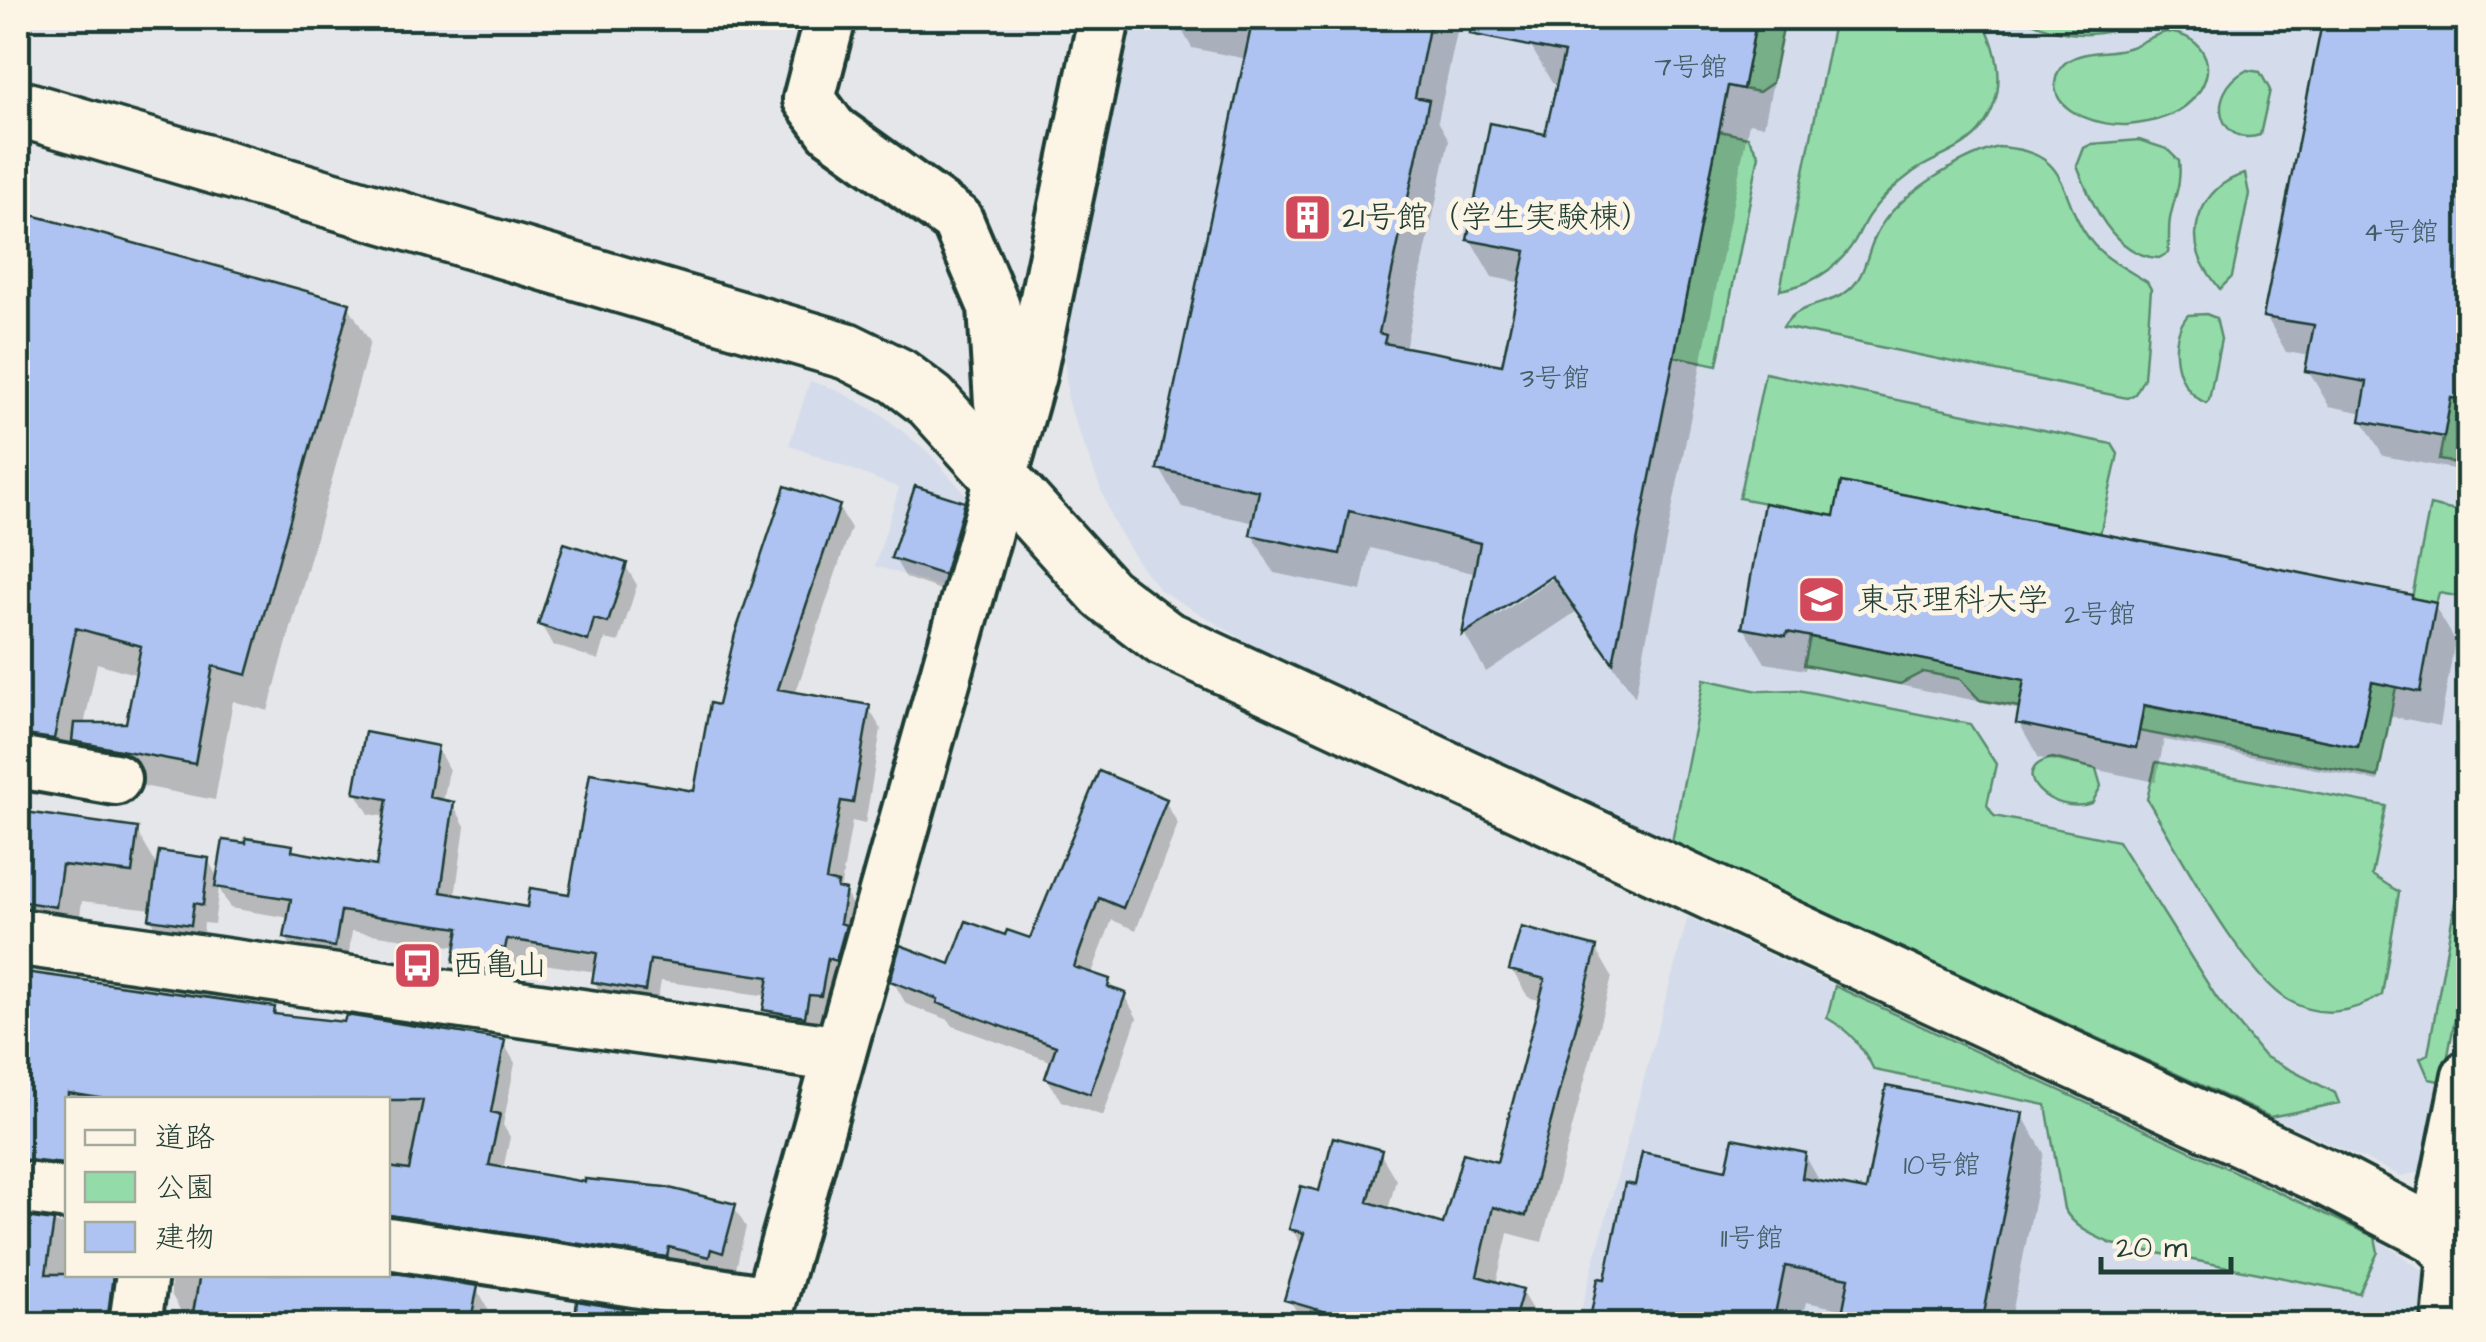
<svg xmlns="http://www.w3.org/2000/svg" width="2486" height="1342" viewBox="0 0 2486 1342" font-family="'Architects Daughter','Klee One',sans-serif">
<rect width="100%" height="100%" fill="#e5e6e9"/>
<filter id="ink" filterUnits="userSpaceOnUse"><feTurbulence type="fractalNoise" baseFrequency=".01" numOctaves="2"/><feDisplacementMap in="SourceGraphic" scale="20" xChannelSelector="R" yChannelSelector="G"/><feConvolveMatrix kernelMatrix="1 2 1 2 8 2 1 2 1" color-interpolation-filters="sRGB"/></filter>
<g filter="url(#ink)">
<path fill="#d4dceb" d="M1122,18H2468V950L2425,1171L2401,1176L1345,694L1257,648L1160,590L1137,561L1112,519L1068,403L1061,317Z
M810,381L837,390L880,413L928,452L971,500L946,588L875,566L899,488L789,445Z
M1688,917L2375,1237L2437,1280L2439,1324H1577Z"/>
<path fill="#94dbaa" stroke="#5a8c6f" stroke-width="2.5" d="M1757,18H1785L1772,83L1759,92L1743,89Z
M1835,18H1982C1999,53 2008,90 1983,126C1968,149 1935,157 1913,172C1897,184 1881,198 1869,215C1862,225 1858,238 1850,248C1833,272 1809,285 1780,290Z
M2023,18H2145C2103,40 2065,39 2023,18Z
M2166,32C2207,35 2221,72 2191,101C2175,117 2149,123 2127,125C2104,126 2054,115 2055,83C2056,75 2059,68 2065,63C2085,48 2110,55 2131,47C2144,42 2153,35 2166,32Z
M2247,70L2260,72L2270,90L2260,135C2220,148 2203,93 2247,70Z
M1719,131L1748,137L1759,155L1717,365L1674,356Z
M2139,140L2167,149L2179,161C2182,184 2174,197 2170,219C2168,230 2170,241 2168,253L2159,258C2113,256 2091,202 2077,166L2084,148L2092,144Z
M1998,147C2074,151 2056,195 2090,240C2103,258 2128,270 2147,282L2151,289L2144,378L2135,394L2127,398L1783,327C1797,302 1829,307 1849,290C1867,275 1867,248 1879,229C1899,194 1960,158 1998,147Z
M2245,174L2249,194L2232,277L2220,289C2212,278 2203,268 2199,255C2188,219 2210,183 2245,174Z
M2206,314L2216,318L2221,339L2209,400L2206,403C2175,390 2166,340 2188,315Z
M2468,345V465L2439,460L2451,398H2458Z
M1765,373L2112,444L2118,454L2100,534L1842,482L1834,516L1739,498Z
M2430,505L2468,514V598L2439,593L2436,603L2412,598Z
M1810,637L2025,680L2019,707L1980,700L1960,679L1923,672L1900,684L1804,665Z
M1704,679L1758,691L1798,690L1970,724L1996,764L1987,805L1994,816L2118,841L2216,997L2264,1056L2335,1093L2339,1103L2270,1117L1672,842Z
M2372,682L2396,687L2378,777L2139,731L2145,706L2358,747Z
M2053,758L2096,769L2101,786L2092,803C2051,817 2003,769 2053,758Z
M2156,762L2386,806L2372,875L2399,892L2382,995C2353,1013 2319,1019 2288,1000C2241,971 2178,850 2147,799Z
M2463,858L2468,859V950L2443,1082L2429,1079L2420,1058L2428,1054Z
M1835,986L2375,1237L2378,1252L2359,1293L2112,1244C2092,1235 2075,1228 2064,1209L2046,1105L1874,1070C1863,1047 1850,1031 1827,1018Z"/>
<path fill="#0003" fill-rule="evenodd" d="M18,18H38L18,37Z
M1175,18H1460L1438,121L1449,140L1405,349L1504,368L1522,283L1492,277L1470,239L1547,137L1559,85L1552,83L1530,45L1534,29L1527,18H1786L1764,126L1749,123L1635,697L1576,612L1486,672L1465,635L1477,574L1370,548L1361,591L1274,573L1252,535L1255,523L1182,507L1160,469L1247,59L1192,48ZM1561,567L1564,571L1495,617V611Z
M2325,18H2468V446L2464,471L2383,456L2362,420L2364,413L2329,406L2308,370L2311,356L2286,352L2266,316Z
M18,214L348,305L370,342L268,711L233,701L215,800L96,777L18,776V659L21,642L18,641ZM97,663L138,675L128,726H84Z
M963,504L975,525L955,595L906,578L894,558Z
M838,507L851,528L795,695L868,707L881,729L865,824L852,821L840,891L845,892L857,914L833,1017L820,1015L817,1037L778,1031L766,1010L768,996L661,981L656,1011L607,1003L594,981L596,972L518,960L517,969L510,968L505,991L468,984L455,962L458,947L352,931L347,967L299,960L286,938L290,918L230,908L219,888L214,924L204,923L202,944L163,939L151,919L153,909L82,901L76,943L18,934V813L136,830L159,869L208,860L219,880L291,847L295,854L378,868L387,817L369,814L356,792L437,748L449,770L443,802L453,804L465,826L455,897L529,910L571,897L696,794L720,708Z
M1835,519L2434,605L2455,640L2440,726L2391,716L2378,781L2164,740L2156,782L2039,758L2019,723L2021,710L1806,666L1805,670L1765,663L1744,628Z
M625,565L637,585L619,642L605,639L599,660L553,645L541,625Z
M1165,801L1178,824L1136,930L1112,920L1092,973L1109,981L1115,992L1124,995L1137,1018L1103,1116L1061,1101L1047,1078L1053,1062L953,1026L949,1020L906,1004L893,981L952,967L1007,938L1032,941Z
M1596,949L1612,977L1542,1242L1508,1233L1496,1284L1521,1291L1537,1318L1535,1324H1304L1288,1297L1302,1247L1292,1229L1320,1194L1380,1153L1396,1180L1388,1210L1445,1227L1498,1165L1542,1001L1528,997L1512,970Z
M18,972L273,1009L278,1016L503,1042L515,1063L503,1125L510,1137L503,1170L734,1207L746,1227L735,1272L722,1268L720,1276L388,1238V1100H68V1183L18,1182Z
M2022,1115L2044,1153L2010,1324H1843L1845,1310L1806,1302L1801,1324H1591L1600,1281L1607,1282L1637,1188L1728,1173L1805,1155L1821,1184L1868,1193Z
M18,1218L68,1225V1274H134L119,1324H18Z
M171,1274H387L476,1288L488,1309L485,1324H194L195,1317L183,1315L171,1294Z
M623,1311L631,1324H568L569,1316Z"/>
<path fill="#aec3f1" stroke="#1f3d34" stroke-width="2.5" d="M1253,18H1431L1415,97L1429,100L1379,333L1386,335L1384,343L1502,365L1526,251L1467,240L1490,123L1545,134L1564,53L1470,34L1471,18H1757L1743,89L1728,86L1613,663L1552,576L1462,635L1480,543L1349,511L1340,554L1250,535L1259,491L1157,469Z
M2323,18H2468V345L2458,399L2451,398L2444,437L2360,421L2367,382L2305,371L2314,325L2263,317Z
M18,211L350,303L247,675L213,666L195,764L72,741L74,723H126L141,646L76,628L54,739L18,734Z
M1841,482L2412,595V598L2436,603L2420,692L2372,682L2358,747L2144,705L2136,748L2016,723L2024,680L1787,632L1786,636L1742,628L1764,503L1834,516Z
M785,486L840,505L778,689L870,705L853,803L841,801L826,880L838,883L837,888L846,890L840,923L846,925L836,961L828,958L821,996L809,995L805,1017L763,1010L769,977L650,960L645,991L592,982L597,953L507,939L505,949L498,948L494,970L453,962L459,928L341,911L335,947L284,938L291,899L215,887L223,840L246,843V838L293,845L292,851L376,866L387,799L354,793L365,732L438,746L429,797L454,802L441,892L527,907L530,888L569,894L590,773L694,791L710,703L718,705L735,634Z
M915,486L965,502L944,575L891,558Z
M564,543L627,563L608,623L594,619L588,641L538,625Z
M1099,771L1167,799L1123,908L1099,898L1074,967L1110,979L1108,987L1126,993L1090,1094L1045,1078L1056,1046L937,1003L938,999L890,981L900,945L950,964L966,921L1005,935L1007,930L1030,938Z
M18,811L138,828L132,873L62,865L56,907L18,901Z
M159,851L209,858L203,905L194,903L191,925L149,919Z
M1521,927L1597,947L1526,1216L1493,1207L1477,1276L1523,1289L1513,1324H1367L1284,1300L1304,1233L1289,1229L1301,1186L1319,1191L1333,1137L1382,1150L1368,1202L1443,1224L1463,1153L1497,1162L1545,979L1509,970Z
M18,971L275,1007L274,1014L344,1022L346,1015L505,1040L491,1112L500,1114L489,1165L585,1182V1179L665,1187L736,1204L723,1253L711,1249L709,1257L669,1247L667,1257L388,1215V1167L409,1170L423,1100H112L68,1093L64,1164L18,1159L23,1089L18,1088Z
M1886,1086L2023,1113L1982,1324H1840L1849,1278L1785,1266L1773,1324H1589L1598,1278L1605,1279L1625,1183L1635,1185L1642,1152L1726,1170L1733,1138L1806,1153L1802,1178L1866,1190Z
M18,1216L54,1221L46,1274H113L107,1324H18Z
M388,1272L478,1286L470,1324H191L200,1274Z
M577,1301L624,1309L622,1324H574Z"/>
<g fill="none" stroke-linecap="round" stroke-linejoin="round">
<defs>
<path id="street" d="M830,18L809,99L832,130L957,220L994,307L1000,403
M18,762L115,779
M18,1187L68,1194
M2436,1235L2468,1076
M388,1243L770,1302
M135,1324L142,1274
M764,1324L1030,375L1104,18
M2448,1324L2454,1253"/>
<path id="secondary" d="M18,108L847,351L898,376L931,401L1106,594L1164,638L2327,1178L2436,1235L2454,1253
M18,937L837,1054"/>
</defs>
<use href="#street" stroke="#1f3d34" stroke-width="58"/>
<use href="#secondary" stroke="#1f3d34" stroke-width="62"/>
<use href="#street" stroke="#fcf5e5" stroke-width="50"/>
<use href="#secondary" stroke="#fcf5e5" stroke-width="55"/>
</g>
</g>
<defs>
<symbol id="building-square" viewBox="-11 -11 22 22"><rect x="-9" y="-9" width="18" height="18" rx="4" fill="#d1495b" stroke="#fcf5e5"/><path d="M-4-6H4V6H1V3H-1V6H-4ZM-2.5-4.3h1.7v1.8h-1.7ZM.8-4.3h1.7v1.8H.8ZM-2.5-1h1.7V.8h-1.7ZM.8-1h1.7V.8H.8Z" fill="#fff"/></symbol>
<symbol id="university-square" viewBox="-11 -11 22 22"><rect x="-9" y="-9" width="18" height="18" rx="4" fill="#d1495b" stroke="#fcf5e5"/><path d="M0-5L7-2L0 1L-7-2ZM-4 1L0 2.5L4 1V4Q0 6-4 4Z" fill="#fff"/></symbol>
<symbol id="bus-square" viewBox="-11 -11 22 22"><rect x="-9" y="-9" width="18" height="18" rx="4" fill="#d1495b" stroke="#fcf5e5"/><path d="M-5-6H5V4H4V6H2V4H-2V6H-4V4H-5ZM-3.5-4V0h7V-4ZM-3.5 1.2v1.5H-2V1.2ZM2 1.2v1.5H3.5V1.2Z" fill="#fff"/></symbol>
</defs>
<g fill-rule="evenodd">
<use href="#building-square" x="1280" y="190" width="55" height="55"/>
<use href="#university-square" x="1794" y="572" width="55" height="55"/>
<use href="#bus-square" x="390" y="938" width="55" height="55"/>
</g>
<g text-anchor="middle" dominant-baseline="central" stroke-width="10" stroke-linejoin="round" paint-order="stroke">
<g font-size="28" fill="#435e63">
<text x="1691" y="67">7号館</text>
<text x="2401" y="232">4号館</text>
<text x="1555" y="378">3号館</text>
<text x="2100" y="614">2号館</text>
<text x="1942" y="1165">10号館</text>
<text x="1752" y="1238">11号館</text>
</g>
<g font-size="32" fill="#1f3d34" stroke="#fcf5e5" text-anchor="start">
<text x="1342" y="217">21号館（学生実験棟）</text>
<text x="1857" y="600">東京理科大学</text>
<text x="452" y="965">西亀山</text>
</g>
</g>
<rect width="2486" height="1342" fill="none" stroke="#fcf5e5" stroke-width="60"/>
<rect x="30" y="30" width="2426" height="1282" fill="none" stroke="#1f3d34" stroke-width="4" filter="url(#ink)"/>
<rect x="65" y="1097" width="325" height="180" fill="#fcf5e5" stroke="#a4ab9e" stroke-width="2.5"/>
<rect x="85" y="1130" width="50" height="15" fill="#fcf5e5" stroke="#a4ab9e" stroke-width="2.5"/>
<text x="155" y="1147" font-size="30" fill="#1f3d34">道路</text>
<rect x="85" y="1172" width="50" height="30" fill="#94dbaa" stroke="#a4ab9e" stroke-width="2.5"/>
<text x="155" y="1197" font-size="30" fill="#1f3d34">公園</text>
<rect x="85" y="1222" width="50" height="30" fill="#aec3f1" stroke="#a4ab9e" stroke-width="2.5"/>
<text x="155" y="1247" font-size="30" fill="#1f3d34">建物</text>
<path d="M2101 1257v15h130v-15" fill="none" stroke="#1f3d34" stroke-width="5"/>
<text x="2116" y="1257" font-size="30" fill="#1f3d34" stroke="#fcf5e5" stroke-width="8" paint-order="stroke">20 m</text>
</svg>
